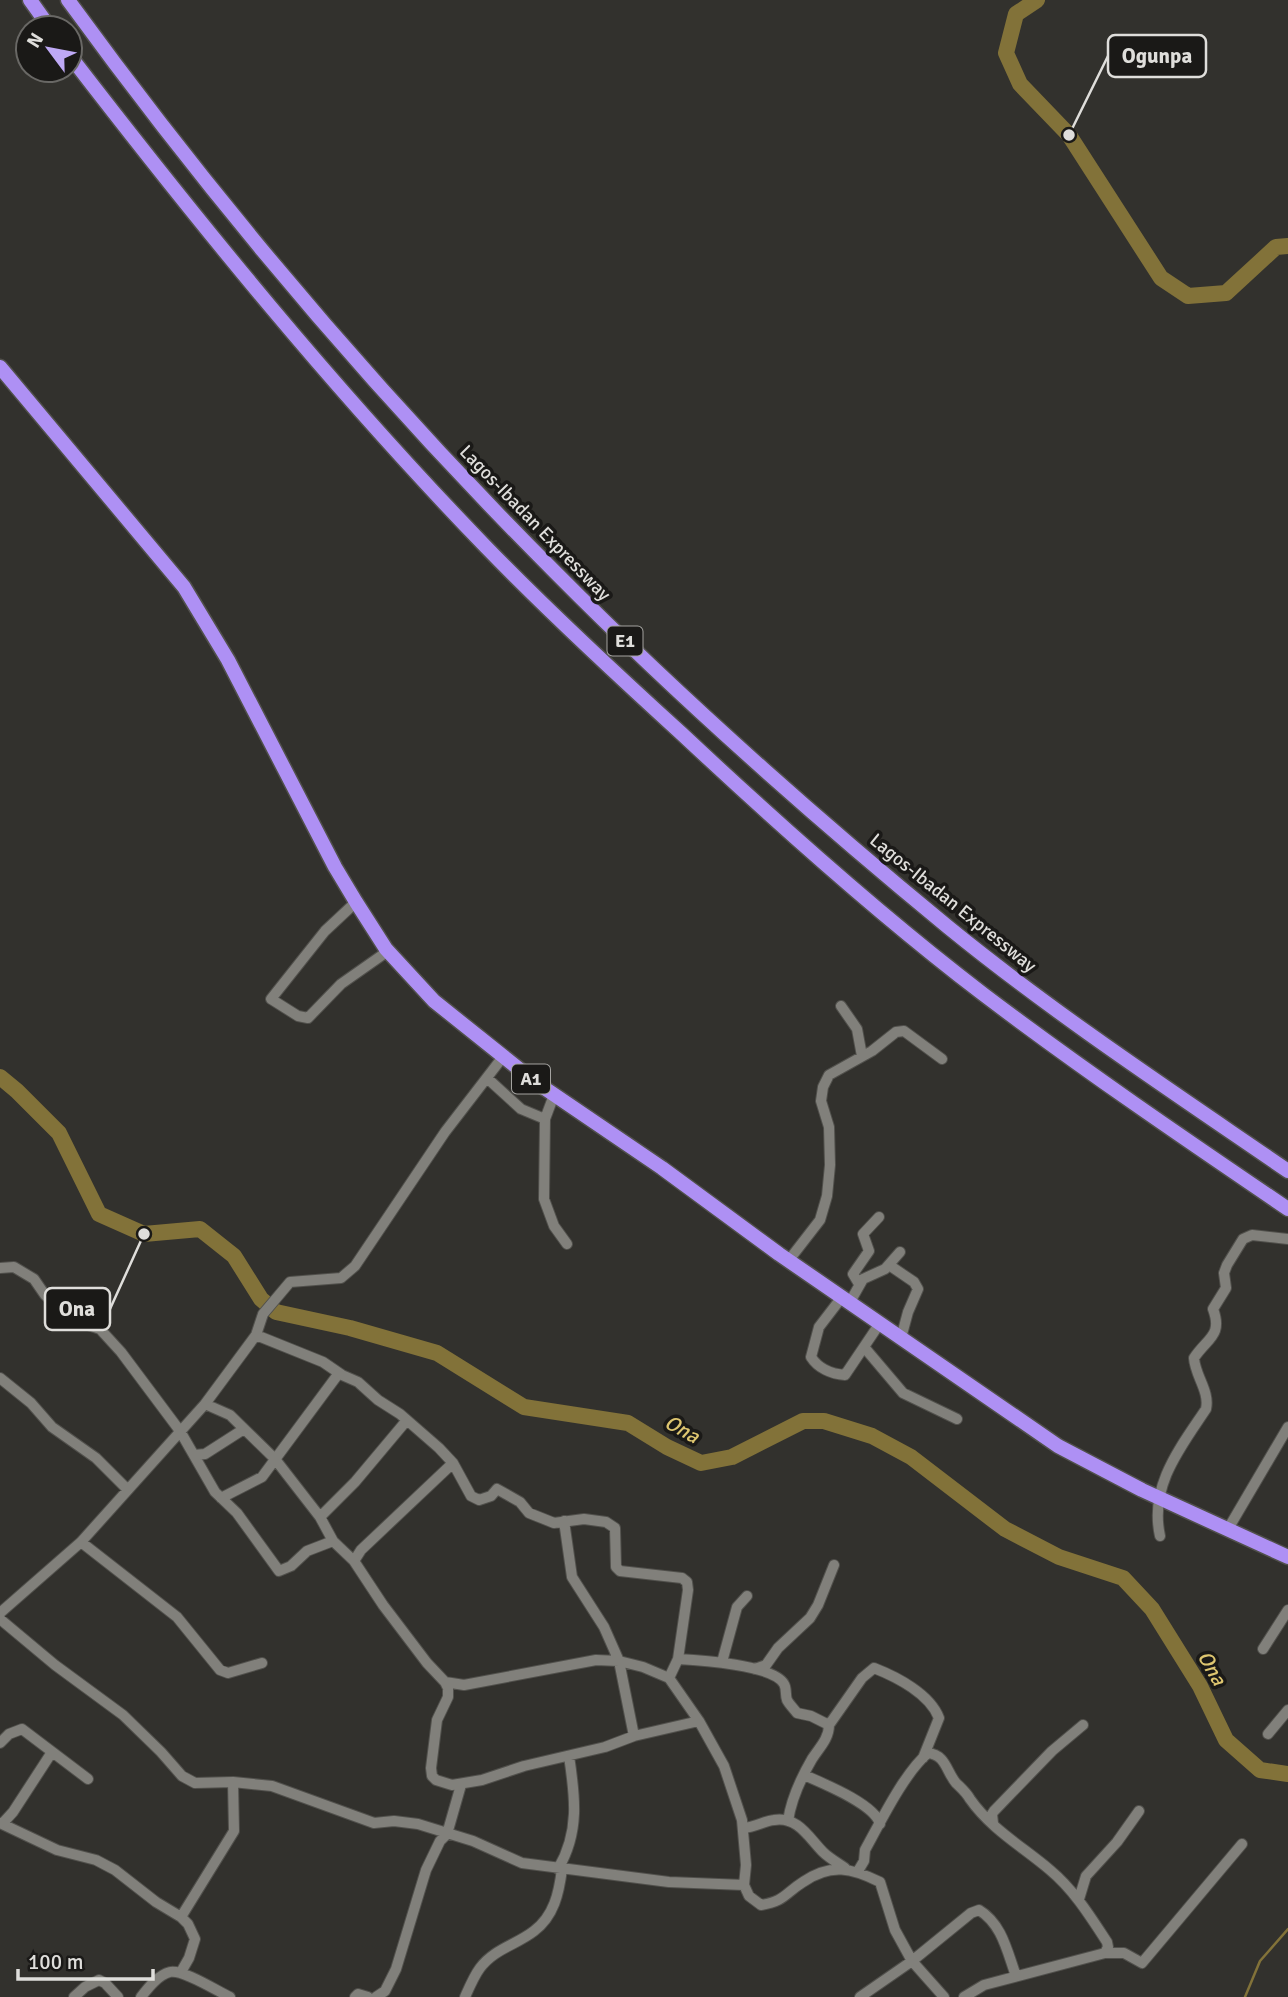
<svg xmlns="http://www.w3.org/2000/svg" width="1288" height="1997" viewBox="0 0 1288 1997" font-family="Signika,sans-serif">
<rect width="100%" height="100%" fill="#32312d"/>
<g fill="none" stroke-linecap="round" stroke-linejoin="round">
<path stroke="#827239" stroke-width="2.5" d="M1245,1997L1260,1961L1288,1929"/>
<path stroke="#827239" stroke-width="16" d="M1037,0L1016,14L1006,53L1020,84L1069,135L1161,278L1188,296L1226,293L1276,247L1288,246
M0,1077L17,1091L59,1133L99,1214L144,1234L200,1229L234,1256L261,1299L276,1312L350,1328L437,1353L524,1407L628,1423L667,1447L701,1463L732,1457L803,1421H824L872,1436L911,1457L1005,1529L1059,1557L1123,1578L1152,1609L1200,1686L1226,1740L1260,1770L1288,1774"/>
<defs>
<path id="minor" d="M356,902L325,931L271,999L298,1016L308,1018L341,984L388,951
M841,1006L857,1029L862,1056
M502,1058L445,1132L355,1266L341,1278L290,1282L263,1314L256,1335L323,1362L342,1375L358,1382L378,1400L400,1414L439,1448L453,1463L471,1496L479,1500L491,1496L497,1489L520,1502L529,1513L554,1523L584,1519L606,1522L615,1528L616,1567L620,1571L682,1578L687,1582L688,1590L678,1659L669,1678
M487,1078L521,1109L545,1119
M554,1095L545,1119L544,1199L554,1226L567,1244
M789,1260L820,1220L827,1196L830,1165L829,1127L821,1101L823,1087L829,1075L872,1051L896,1032L904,1031L942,1059
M889,1265L914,1282L918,1289L908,1312L901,1338
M0,1268L14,1267L34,1279L45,1295L74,1320L100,1329L121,1352L180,1431L215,1492L237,1513L279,1571L291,1566L307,1551L333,1541
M859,1284L853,1274L869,1251L863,1234L879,1217
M842,1297L819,1327L811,1357C818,1368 831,1374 845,1375L880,1323
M850,1302L863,1279L885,1269L900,1252
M864,1347L903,1393L957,1419
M0,1378L31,1403L52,1427L96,1458L127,1489
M205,1404L256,1335
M194,1455L205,1454L244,1429
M221,1498L262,1477L339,1373
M320,1517L355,1482L407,1420
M564,1521L572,1577L604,1627L619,1661L634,1736
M1228,1529L1288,1427
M1160,1536C1149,1486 1180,1448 1206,1409C1210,1391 1195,1376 1194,1358C1207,1338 1223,1336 1213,1309L1226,1288L1224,1273L1227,1265L1243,1239L1252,1235L1288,1239
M81,1542L177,1617L220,1670L228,1673L262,1663
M354,1561L361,1550L453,1463
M0,1613L81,1542L205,1404L230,1415L275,1459L320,1517L333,1541L354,1561L383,1605L427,1663L445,1682L464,1685L596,1660L619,1661L643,1667L669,1678L699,1721L724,1766L742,1820L746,1865L744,1885L749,1896L761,1905C785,1901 784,1894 803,1882C831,1863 852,1868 880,1882L895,1930L912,1961L944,1997
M0,1619L55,1665L123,1715L161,1752L182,1776L195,1783L233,1782L272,1786L374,1823L394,1821L418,1824L473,1841L522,1863L669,1882L744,1885
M1263,1649L1288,1610
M678,1659C699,1660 774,1665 784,1684C787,1689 785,1695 787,1700C789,1704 794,1709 797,1713L811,1716L829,1725
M722,1662L737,1607L747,1596
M755,1669L766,1665L778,1648L810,1618L818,1605L834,1565
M445,1682L448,1688V1697L437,1720L431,1768L432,1776L436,1780L452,1785L482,1780L524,1766L605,1747L634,1736L699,1721
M1268,1734L1288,1710
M0,1743L9,1734L22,1729L88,1779
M804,1775C822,1783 875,1804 880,1824
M788,1821C791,1800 801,1778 812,1759C819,1748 829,1739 829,1725L862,1678L874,1668C897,1677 930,1694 939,1718L923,1758
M0,1823L57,1850L96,1860L115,1870L156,1902L181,1917
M993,1823L992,1814L994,1811L1052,1751L1083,1725
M2,1824L13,1812L52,1752
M743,1828C757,1827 763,1821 774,1820C798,1816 809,1838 823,1852C829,1858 838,1863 845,1868
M558,1869C580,1832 575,1796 569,1756
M858,1871L864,1861L865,1850C880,1823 904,1773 928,1753C946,1755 946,1771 956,1783C961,1788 966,1792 970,1799C991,1829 1023,1847 1050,1870C1074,1890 1090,1916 1107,1942L1108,1947L1105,1953
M1079,1899L1086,1876L1117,1842L1139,1811
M181,1972L189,1958L195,1939L188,1924L181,1917L234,1831L233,1782
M74,1997L85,1987L99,1980L105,1983L118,1997
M141,1997C148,1988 158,1975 170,1972C183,1969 217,1991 230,1997
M355,1997L358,1994L368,1997
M376,1997L385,1991L396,1969L426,1870L440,1841L447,1834L461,1785
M465,1997C469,1988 474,1976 480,1968C494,1949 516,1945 534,1931C554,1916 559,1893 562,1869
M860,1997L912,1961L971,1913L979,1910C1002,1924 1007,1951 1016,1976
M964,1997L984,1985L1105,1953H1124L1142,1963L1242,1844"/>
<path id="highway" d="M30,0L50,28
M68,0C215,202 378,395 555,572C679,697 812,815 948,927C1056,1015 1173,1092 1288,1171
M70,56C201,226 336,392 486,547C549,612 615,673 682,734C778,824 878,914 983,994C1082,1069 1185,1139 1288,1209
M0,367L184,587L228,660L335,867L356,902L386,949L434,1001L534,1081L662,1168L779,1254L1058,1446L1142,1490L1288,1557"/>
</defs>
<use href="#minor" stroke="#51504c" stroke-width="12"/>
<use href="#highway" stroke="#51504c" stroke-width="17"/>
<use href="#minor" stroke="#81807b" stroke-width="10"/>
<use href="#highway" stroke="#ae90f4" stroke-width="14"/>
</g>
<g text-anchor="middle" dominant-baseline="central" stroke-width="7" stroke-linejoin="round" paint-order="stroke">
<g fill="#1a1917" stroke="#a4a3a0" stroke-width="2">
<rect x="607.5" y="626.5" width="35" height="29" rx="5"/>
<rect x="512" y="1064.5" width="38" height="29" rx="5"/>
</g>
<g font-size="18" font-weight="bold" fill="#dfdedb">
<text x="625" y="641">E1</text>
<text x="531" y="1079">A1</text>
</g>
<g font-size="19" fill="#dfdedb" stroke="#1a1917">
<text transform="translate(535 523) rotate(46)">Lagos-Ibadan Expressway</text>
<text transform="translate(953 903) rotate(39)">Lagos-Ibadan Expressway</text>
</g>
<g font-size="21" font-style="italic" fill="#dec670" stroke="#1a1917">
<text transform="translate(682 1429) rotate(29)">Ona</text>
<text transform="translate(1212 1668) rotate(60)">Ona</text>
</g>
</g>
<path fill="none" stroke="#dfdedb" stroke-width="2.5" d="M1069 135L1108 56M144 1234L110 1309"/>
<g fill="#dfdedb" stroke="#1a1917" stroke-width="2.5">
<circle cx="1069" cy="135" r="7"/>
<circle cx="144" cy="1234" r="7"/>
</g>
<g fill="#1a1917" stroke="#dfdedb" stroke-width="2.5">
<rect x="1108" y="35" width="98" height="42" rx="7"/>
<rect x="45" y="1288" width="65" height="42" rx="7"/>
</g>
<g font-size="21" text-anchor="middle" font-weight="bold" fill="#dfdedb">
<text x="1157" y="63">Ogunpa</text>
<text x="77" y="1316">Ona</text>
</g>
<g transform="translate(49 49) rotate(302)"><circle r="33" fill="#1a1917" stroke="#696865" stroke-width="2"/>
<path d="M0-5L12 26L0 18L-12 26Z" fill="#bea9f5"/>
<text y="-10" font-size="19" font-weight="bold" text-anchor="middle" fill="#dfdedb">N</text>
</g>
<path d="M18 1969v10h135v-10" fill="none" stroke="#dfdedb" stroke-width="3.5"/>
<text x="28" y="1969" font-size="21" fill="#dfdedb" stroke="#1a1917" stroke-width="5" paint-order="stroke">100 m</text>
</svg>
